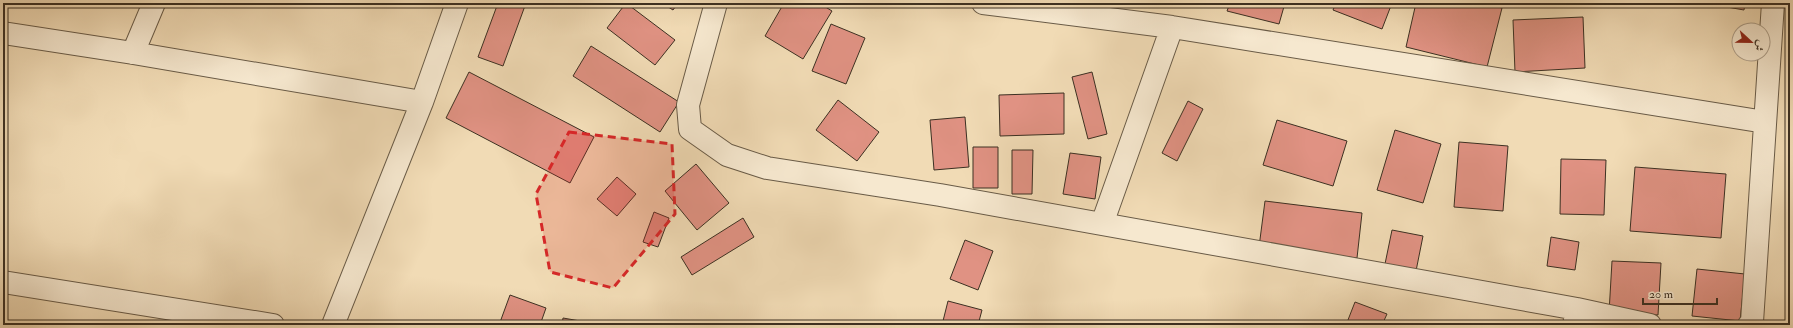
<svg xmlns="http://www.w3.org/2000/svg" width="1793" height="328" viewBox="0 0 1793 328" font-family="'IM FELL Double Pica',Amiri,serif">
<rect width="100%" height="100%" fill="#f1dbb5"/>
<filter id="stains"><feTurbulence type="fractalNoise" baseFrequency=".005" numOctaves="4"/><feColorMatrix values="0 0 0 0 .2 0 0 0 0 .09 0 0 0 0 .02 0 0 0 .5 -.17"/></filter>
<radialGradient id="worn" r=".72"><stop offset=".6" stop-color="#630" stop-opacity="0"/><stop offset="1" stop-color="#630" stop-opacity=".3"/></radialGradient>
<path fill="#e09283" stroke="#3c3022" d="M498,3H526L503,66L478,57Z
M626,3L675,40L655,65L607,28Z
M662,3H678L673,10Z
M784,3H819L832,11L803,59L765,36Z
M1230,3H1285L1279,24L1227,11Z
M1336,3H1392L1382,29L1333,10Z
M1416,3H1482L1502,8L1487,67L1406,47Z
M1704,3H1745L1744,10Z
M1583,17L1585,68L1515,72L1513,20Z
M831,24L865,38L846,84L812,71Z
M591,46L679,102L660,132L573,76Z
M469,72L594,137L570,183L446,118Z
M1092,72L1107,134L1088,139L1072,77Z
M1064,93V134L1000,136L999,95Z
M838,100L879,132L857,161L816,130Z
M1188,101L1203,109L1177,161L1162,153Z
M965,117L969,167L934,170L930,120Z
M1277,120L1347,141L1333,186L1263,165Z
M1395,130L1441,144L1423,203L1377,190Z
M1459,142L1508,146L1503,211L1454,207Z
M973,147H998V188H973Z
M1012,150H1033L1032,194H1012Z
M1070,153L1101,157L1095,199L1063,194Z
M1561,159L1606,160L1604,215L1560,214Z
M696,164L729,203L697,230L665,191Z
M1635,167L1726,174L1721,238L1630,231Z
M617,177L636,194L617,216L597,199Z
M1265,201L1362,213L1357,258L1259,247Z
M654,212L669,218L658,247L643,242Z
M743,218L754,237L692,275L681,257Z
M1392,230L1423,236L1416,271L1385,264Z
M1551,237L1579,242L1575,270L1547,266Z
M965,240L993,251L978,290L950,279Z
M1612,261L1661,263L1658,315L1609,313Z
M1697,269L1745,274L1740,321L1692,316Z
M510,295L546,308L540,325H499Z
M948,301L982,310L978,325H942Z
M1355,302L1387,314L1382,325H1346Z
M563,318L603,325H562Z"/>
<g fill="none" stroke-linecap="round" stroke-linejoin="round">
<defs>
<path id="minor" d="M716,3L688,105L690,129L727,155L767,168L940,195L1577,309L1574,325
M983,3L1172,27L1765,122
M3,33L133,53L422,102
M133,53L154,3
M1102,224L1172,27
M3,282L273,325
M1577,309L1650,325
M333,325L422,102L457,3
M1749,325L1752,322L1773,3"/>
</defs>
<use href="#minor" stroke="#695b47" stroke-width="24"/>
<use href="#minor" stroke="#f6e8cf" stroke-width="22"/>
</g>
<path fill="#d62828" fill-opacity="0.2" stroke="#d62828" stroke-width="3" stroke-dasharray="8 5" stroke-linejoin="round" d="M569,132L672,144L675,214L613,288L550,272L536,194Z"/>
<rect width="1793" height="328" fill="none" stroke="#f1dbb5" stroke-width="16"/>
<rect x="4" y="4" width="1785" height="320" fill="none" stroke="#3c3022" stroke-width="2"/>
<rect x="8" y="8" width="1777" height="312" fill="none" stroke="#3c3022"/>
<g transform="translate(1751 42) rotate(112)"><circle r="19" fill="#f6e8cf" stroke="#ac9e8a"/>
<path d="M0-3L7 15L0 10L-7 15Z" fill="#8f2418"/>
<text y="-6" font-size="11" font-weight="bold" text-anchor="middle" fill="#3c3022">ش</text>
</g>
<path d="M1643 298v6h74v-6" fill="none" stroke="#3c3022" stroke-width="2"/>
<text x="1649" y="298" font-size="12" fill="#3c3022" stroke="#f6e8cf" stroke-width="3" paint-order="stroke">20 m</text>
<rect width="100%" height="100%" filter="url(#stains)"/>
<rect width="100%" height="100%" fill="url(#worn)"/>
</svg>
